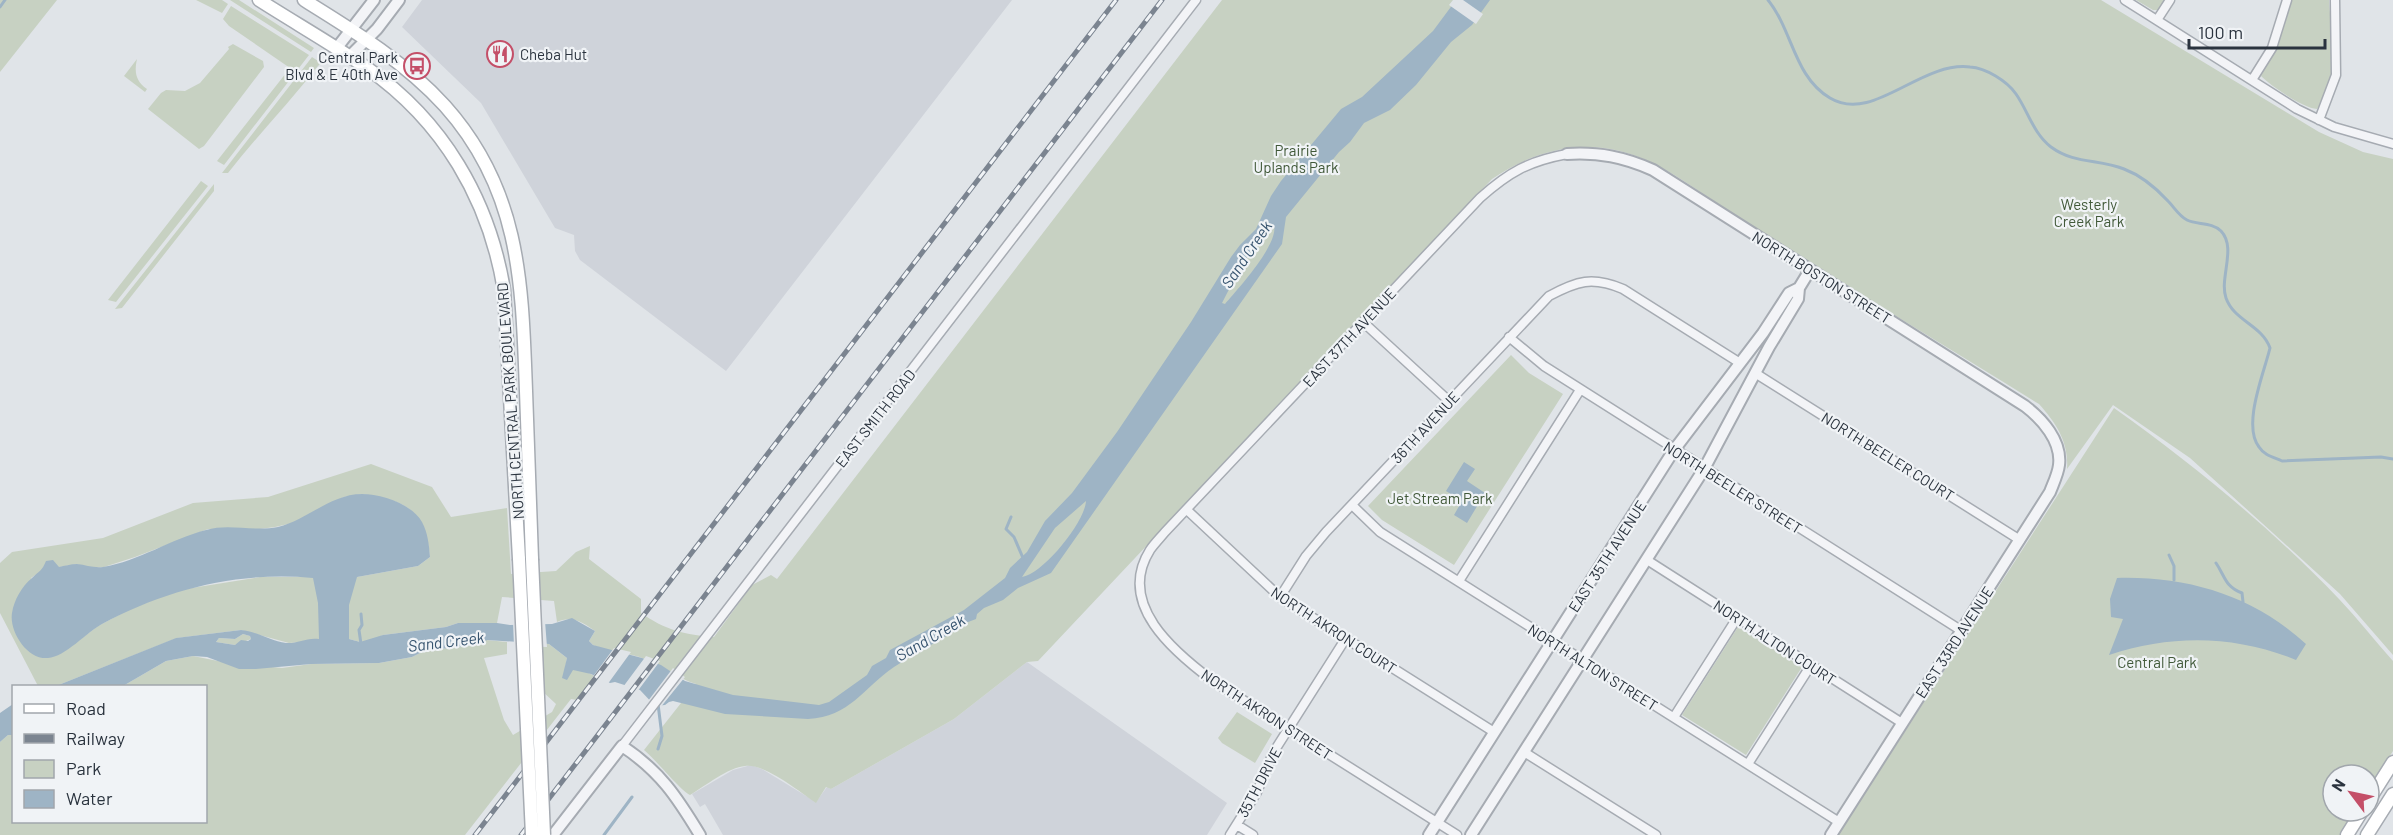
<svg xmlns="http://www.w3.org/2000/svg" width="2393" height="835" viewBox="0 0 2393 835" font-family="Barlow,sans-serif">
<rect width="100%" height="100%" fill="#e0e4e8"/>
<path fill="#cfd3da" d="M422,0H1012L726,371L580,260L575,251L574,235L555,228L481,103L402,27Z
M1027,662L1227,803L1207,835H723L705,804L700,807L692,794L733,770L751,765L762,769L816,802L827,787L831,789L954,719Z"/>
<path fill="#c7d1c2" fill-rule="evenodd" d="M0,0H57L0,72Z
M196,0H222L228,4L222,13Z
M230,0H239L314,48L311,52Z
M1222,0H2101L2319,132L2363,152L2393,159V655L2340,594L2273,533L2190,458L2113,405L2067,469C2069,442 2056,423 2039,404C1954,351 1868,300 1785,246C1758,229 1731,212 1705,195C1678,177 1652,159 1620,151C1574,140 1530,153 1492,179L1038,661L1027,662L954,719L831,789L826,787L816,803C800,792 764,763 745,766C729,767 705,786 690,795C681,791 656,760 644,750L696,684C678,679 663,665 645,659C628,652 609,653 593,645L589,641L595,631C583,622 571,615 557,622L554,601L502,597L497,623H458L446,627L383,635L371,641L360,642L349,639L289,643L241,630L177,638L56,686H38L0,613V563L12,552L103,538L193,503L268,497L371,464L432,487L451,517L507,508L511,574L556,571L576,552L590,546L589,559L641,599V613C665,630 686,635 714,637L752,585L771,575L777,579ZM362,494C405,500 426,510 430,557L418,566L357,577H260L179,590L132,608L98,626L66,650L31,578L43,570L77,564L87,568L104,567L135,557L208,529L253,530L275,527L297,522L344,497Z
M2136,0H2165L2159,10H2153Z
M2290,0H2329C2331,35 2341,79 2317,109C2303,108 2271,86 2261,76Z
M231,6L309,55L224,165L217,161L290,68L229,26L223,19Z
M233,44L263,61L264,67L204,146L199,149L148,109L161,93L166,90L185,91L200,83L229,49L228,47Z
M312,57L321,63L318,66C289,103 257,136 228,173H222Z
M137,59C134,73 136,81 147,89L145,92L124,76Z
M201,181L208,186L116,302L108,300Z
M214,184V191L122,308L115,309Z
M1511,355L1529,373L1563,394L1454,565L1382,520L1368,506Z
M2114,408C2194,465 2271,528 2339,599C2358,619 2375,641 2393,661V751L2369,789V775H2333V811H2355L2340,835H1838Z
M1738,627L1802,667L1746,755L1682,715Z
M243,634L250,636L251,639L235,645L216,642L219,638L235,639Z
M486,640L507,642V654L484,658L504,720L513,735L552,712L556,704L541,690L540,644H549L567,658L565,669L584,671L595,676L577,700L571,699L465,835H0V742L8,735H13L14,822H206V686H123L166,661L193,656L223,662L282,668L311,664L379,663L412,657L424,651L481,644Z
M1237,712L1272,734L1255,763L1222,743L1218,738Z"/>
<path fill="#9eb4c5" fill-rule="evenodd" d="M1456,0H1490L1472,25L1451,42L1416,85L1390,110L1364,123L1350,142L1339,152L1286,217L1282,244L1051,573L1018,588L1003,600L984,608L977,614L976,619L963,624L955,631C935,643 914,654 894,667C863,688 850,717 808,719L725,714L673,701L669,702L665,705L655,706L640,690L615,682L610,683L591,674L573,670L567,680L562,678L567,658L549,644L487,640L481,644L424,651L412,657L379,663L311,664L256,669H239L207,657L193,656L166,661L123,686H56L176,638L241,630C256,631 270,641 286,643C297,644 307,637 319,639L318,603L313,578C239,571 167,589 102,624C87,632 65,657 48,658C27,660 9,631 12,613C14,600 22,586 32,578C39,571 42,571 46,561L53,560L59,567C64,566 71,564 77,564C86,565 93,568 103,567C139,561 171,539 206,530C229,523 254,532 278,527C307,520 331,494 362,494C381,494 412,504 422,522C428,533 429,545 430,557L418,566L357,577L349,605V639L360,642L383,635L446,627L458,623H497L510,625L552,624L572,618L595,631L589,641L593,645L642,658L661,665L685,681L733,695L819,705L829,702L867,675L872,666L886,658L890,650L964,610L1005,578L1010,568L1027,552L1045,521L1072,493L1117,432L1191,322L1231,257L1240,245L1256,229L1271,196L1281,181L1341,109L1362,97L1433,31ZM1271,225H1274C1279,244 1238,289 1225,304L1222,303L1242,264ZM1086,501C1085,522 1043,574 1022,577L1055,528ZM243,634L250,636L251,639L248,641L241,640L235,645L216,642L219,638L235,639Z
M1464,462L1475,469L1467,481L1485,493L1467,523L1454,515L1462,501L1446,491Z
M2117,578C2188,576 2254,596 2306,644L2296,660C2235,635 2172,634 2109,655L2123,619L2111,617L2110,599Z
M13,704V735H8L0,742V713Z"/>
<path fill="#e0e4e8" d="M1453,0H1463L1483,14L1476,24L1449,5Z
M545,621L547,647L514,646L513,622Z
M614,648L631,652L607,685L592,678Z
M646,656L660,661L637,692L623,687Z
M673,668L685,677L660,708H652L648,701Z"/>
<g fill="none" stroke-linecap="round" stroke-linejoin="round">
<path stroke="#9eb4c5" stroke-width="3" d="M1768,0C1793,31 1794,77 1830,98C1873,124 1920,61 1970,67C1986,68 2007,81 2016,94C2028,111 2033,133 2051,147C2074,164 2098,159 2124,169C2140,175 2156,188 2168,201C2174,207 2179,216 2187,220C2197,225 2212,222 2221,231C2237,248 2219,278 2226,298C2234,321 2262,325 2270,348C2264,373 2242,425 2259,447C2264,455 2273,457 2282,461L2381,457L2393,459
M0,7L5,0
M1011,517L1006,529L1014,537L1023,558
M2169,555L2174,566V580
M2216,563C2225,576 2225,587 2242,593L2243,602
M361,644L359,630L362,625L361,614
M658,749L662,736L658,704
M604,835L632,797"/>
<defs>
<path id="minor" d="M2125,0L2297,109L2334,127L2393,144
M2157,20L2170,0
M2252,80L2272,48L2287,0
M2319,120L2336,75L2335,0
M1363,322L1449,401
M1509,337L1544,366L1962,631
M1755,373L2020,540
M1352,505L1380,532L1839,822
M1187,510L1280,597L1494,732
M1647,560L1902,723
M1459,581L1580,390
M1280,597L1306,556L1326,532L1549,296C1577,281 1592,276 1623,289L1740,363
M1674,717L1737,618
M622,746L1196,0
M1524,752L1656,835
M1748,764L1811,665
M1237,825L1253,835
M1230,835L1257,792L1273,753L1346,638
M1457,835L1213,681C1174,652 1116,604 1150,550C1154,544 1160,538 1165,532L1480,198C1509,172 1529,161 1567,154"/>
<path id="tertiary" d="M336,49L374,0
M349,57L377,29L399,0
M1567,154C1599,152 1624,157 1653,170L2025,406C2042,419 2062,441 2059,465C2058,474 2053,484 2050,492L1831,835
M553,835L622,746C660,771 677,797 700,835
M1429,835L1674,450L1763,333L1789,293L1799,288
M1471,835L1704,469L1769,347L1798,299L1799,288L1810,270"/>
<path id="secondary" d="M259,0C295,23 332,44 367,68C443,121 489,199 504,290L519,559
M304,0C354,31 405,62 445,106C521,191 522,284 526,391C528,447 530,503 532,559
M2369,800L2393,762
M2347,835L2362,811
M2367,835L2393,794"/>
</defs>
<use href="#minor" stroke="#a6abb2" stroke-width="11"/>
<use href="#tertiary" stroke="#a6abb2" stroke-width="14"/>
<use href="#secondary" stroke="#a6abb2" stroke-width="15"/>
<use href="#minor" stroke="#f3f4f7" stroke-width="8"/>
<use href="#tertiary" stroke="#f3f4f7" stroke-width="10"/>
<use href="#secondary" stroke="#fff" stroke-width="12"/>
<defs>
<path id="rail" d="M475,835L1116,0
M521,835L1162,0"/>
</defs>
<use href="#rail" stroke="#7b8490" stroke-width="5"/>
<use href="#rail" stroke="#f0f3f6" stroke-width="3" stroke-dasharray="9" stroke-linecap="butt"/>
<defs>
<path id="secondary-bridge" d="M519,559L532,835
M532,559L544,835"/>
</defs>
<use href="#secondary-bridge" stroke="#a6abb2" stroke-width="15" stroke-linecap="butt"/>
<use href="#secondary-bridge" stroke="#fff" stroke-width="12"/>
</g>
<defs>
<symbol id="restaurant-ring" viewBox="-11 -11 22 22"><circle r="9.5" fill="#f0f3f6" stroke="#c44f68" stroke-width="1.5"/><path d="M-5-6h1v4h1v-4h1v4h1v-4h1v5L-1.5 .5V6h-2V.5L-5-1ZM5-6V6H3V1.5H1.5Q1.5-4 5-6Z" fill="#c44f68"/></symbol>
<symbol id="bus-ring" viewBox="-11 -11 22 22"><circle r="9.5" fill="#f0f3f6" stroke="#c44f68" stroke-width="1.5"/><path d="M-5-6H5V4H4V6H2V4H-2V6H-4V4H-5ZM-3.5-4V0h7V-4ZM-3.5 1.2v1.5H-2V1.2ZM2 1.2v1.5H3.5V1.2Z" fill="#c44f68"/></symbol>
</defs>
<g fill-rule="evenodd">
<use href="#restaurant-ring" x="485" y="39" width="30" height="30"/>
<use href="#bus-ring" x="402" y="51" width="30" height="30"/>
</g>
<g text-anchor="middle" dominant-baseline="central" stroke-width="4.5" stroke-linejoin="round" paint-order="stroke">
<g font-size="15" fill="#2a333e" stroke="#f0f3f6" text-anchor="start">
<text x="520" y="54">Cheba Hut</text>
<text x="398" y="57" text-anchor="end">Central Park<tspan x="398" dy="17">Blvd &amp; E 40th Ave</tspan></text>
</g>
<g font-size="15" fill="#415939" stroke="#f0f3f6">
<text x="1296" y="150">Prairie<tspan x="1296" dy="17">Uplands Park</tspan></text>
<text x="2089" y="204">Westerly<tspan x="2089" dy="17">Creek Park</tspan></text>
<text x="1440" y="498">Jet Stream Park</text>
<text x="2157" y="662">Central Park</text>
</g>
<g font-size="15" fill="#2a333e" stroke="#f0f3f6">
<text transform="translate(1822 277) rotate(32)">NORTH BOSTON STREET</text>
<text transform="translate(1349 337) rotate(-47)">EAST 37TH AVENUE</text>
<text transform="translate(510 401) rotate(-94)">NORTH CENTRAL PARK BOULEVARD</text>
<text transform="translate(875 418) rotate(-52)">EAST SMITH ROAD</text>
<text transform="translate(1425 427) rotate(-47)">36TH AVENUE</text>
<text transform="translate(1888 456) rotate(32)">NORTH BEELER COURT</text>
<text transform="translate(1733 487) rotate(32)">NORTH BEELER STREET</text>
<text transform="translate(1607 556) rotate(-57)">EAST 35TH AVENUE</text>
<text transform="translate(1334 630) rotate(33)">NORTH AKRON COURT</text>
<text transform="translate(1775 642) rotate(33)">NORTH ALTON COURT</text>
<text transform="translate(1954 642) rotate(-57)">EAST 33RD AVENUE</text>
<text transform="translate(1593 667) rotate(32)">NORTH ALTON STREET</text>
<text transform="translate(1267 714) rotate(33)">NORTH AKRON STREET</text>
<text transform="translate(1259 782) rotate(-62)">35TH DRIVE</text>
</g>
<g font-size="16" font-style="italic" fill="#37546f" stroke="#f0f3f6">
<text transform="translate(1246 254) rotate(-56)">Sand Creek</text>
<text transform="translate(930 637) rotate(-30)">Sand Creek</text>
<text transform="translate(446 641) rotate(-7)">Sand Creek</text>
</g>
</g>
<rect x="12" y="685" width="195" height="138" fill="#f0f3f6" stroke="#a1a6ac" stroke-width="1.5"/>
<rect x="24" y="704" width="30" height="9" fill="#ffffff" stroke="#a1a6ac" stroke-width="1.5"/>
<text x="66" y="715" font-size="18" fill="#2a333e">Road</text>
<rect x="24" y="734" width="30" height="9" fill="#7b8490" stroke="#a1a6ac" stroke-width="1.5"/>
<text x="66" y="745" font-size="18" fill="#2a333e">Railway</text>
<rect x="24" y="760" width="30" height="18" fill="#c7d1c2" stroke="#a1a6ac" stroke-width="1.5"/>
<text x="66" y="775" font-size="18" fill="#2a333e">Park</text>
<rect x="24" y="790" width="30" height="18" fill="#9eb4c5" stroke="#a1a6ac" stroke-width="1.5"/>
<text x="66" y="805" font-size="18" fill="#2a333e">Water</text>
<g transform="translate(2351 793) rotate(302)"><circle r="28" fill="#f0f3f6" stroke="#a1a6ac" stroke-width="1.5"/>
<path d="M0-4.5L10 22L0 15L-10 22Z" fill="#c44f68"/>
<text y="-9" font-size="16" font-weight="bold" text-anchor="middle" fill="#2a333e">N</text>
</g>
<path d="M2189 39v9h136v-9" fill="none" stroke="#2a333e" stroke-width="3"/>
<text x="2198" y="39" font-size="18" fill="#2a333e" stroke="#f0f3f6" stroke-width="4.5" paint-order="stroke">100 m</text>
</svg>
